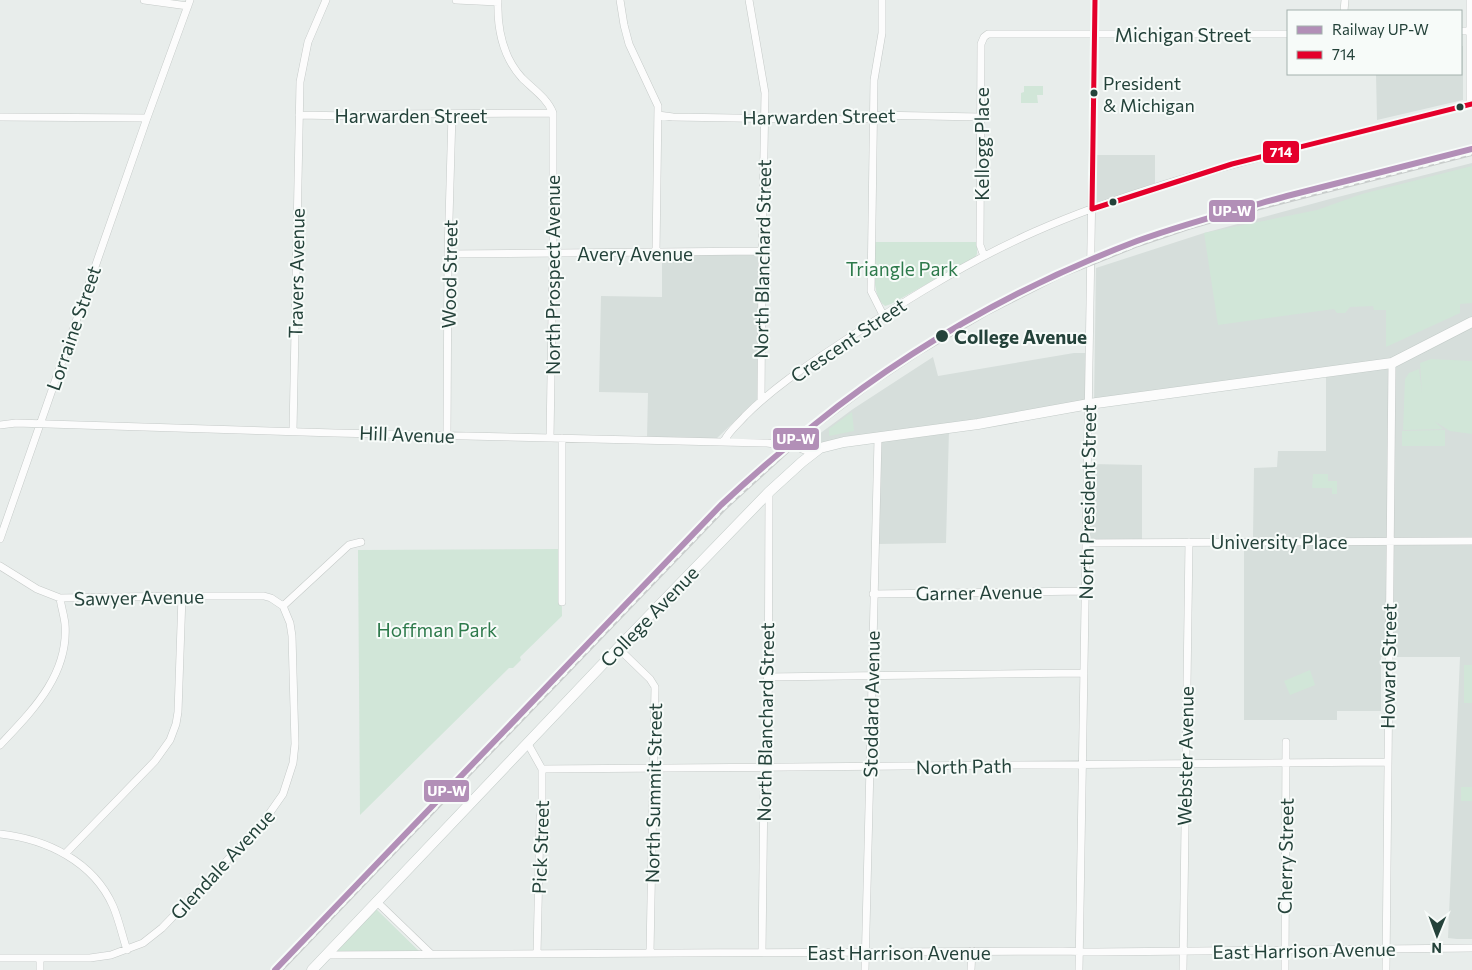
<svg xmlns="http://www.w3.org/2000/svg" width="1472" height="970" viewBox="0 0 1472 970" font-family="Commissioner,sans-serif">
<rect width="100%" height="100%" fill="#e8edeb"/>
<path fill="#d6dedb" d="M1461,46H1463V100L1377,120L1376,74H1461Z
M1095,155H1155V183L1095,205Z
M1472,163V939H1457L1448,938L1460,657H1381V711H1337V720H1244V539L1253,538L1254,468L1277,467L1278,451H1326V374L1094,405L1096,268L1204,233L1330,199Z
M759,254L758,399L716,439L647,438L648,393L599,392L601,296L662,297V255Z
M1074,353H1086L1085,402L831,442L807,443L853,409L933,357L938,376Z
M949,430L946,543L878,544L880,442Z
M1091,464L1142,465V540L1089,541Z"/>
<path fill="#d1e6d8" d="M1024,86H1043V95H1037L1038,103H1021V93L1024,92Z
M1472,166V303L1460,304V313L1386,347V310H1374L1373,306L1350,307L1345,313H1337L1334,309L1218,325L1204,233L1317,210L1362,194Z
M875,242H977V254L975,257L891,304L885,306C870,295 875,260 875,242Z
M1431,359L1472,361V434L1450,431L1434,421L1443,429L1403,430L1405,379L1409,373L1419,369L1422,393L1420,363Z
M852,412L854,431L829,436V429Z
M1445,430V446H1402V431Z
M1313,474H1328V481H1337V494H1332V488H1312Z
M561,549L562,616L520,657L521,660L513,668H509L360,815L358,550Z
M1464,665H1472V703H1464Z
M1310,670L1315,685L1290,695L1284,681Z
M1461,787H1472V801H1461Z
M374,907L420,952L331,953Z"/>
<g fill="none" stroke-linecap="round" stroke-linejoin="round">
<defs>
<path id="street" d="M144,0L188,6
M456,0L498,2
M498,0C497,28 502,56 522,78C533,89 547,98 553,113V253L550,438
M620,0L624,25L629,44L658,106L656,253
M749,0L765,93L762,265L761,400
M882,0V33L874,80L871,291L883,315
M1470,0V104
M1344,11L1345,0
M1461,31H1470
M299,115L351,116L394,114L553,113
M658,115L673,117L863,120L874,115L980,117
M0,117L147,118
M448,254L762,251
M984,256L980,245L981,44L984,37L988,34H1288
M0,425L16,423L335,433L767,443L797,447L812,453
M293,431L300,82L308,42L326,0
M447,435L448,254L452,114
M724,441C729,431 737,425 745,416C772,389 803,368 835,347C898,305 964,263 1034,232C1120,194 1211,170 1301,147C1358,133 1415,118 1472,104
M0,539L147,118L190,0
M1086,543L1472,541
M0,566L37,589L60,598L182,596H264L271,598L283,606
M873,594L1085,591
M562,602V438
M618,648L650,679L655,687L650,953
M767,677L1084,673
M528,744L542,769V804L540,820L537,954
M0,745C32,711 69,675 65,624C64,615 61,606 60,598
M542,769L1387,762
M0,834C46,839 93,861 113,906C119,920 122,935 127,950
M65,854L155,761L170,740L176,724L178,712L182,596
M376,901L431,954
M762,952L764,783L768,749L769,492
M326,955L1062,951L1097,952L1472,948
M0,958H90L111,955L143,943L162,928L262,824L283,794L293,763L295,744L292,636L290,623L283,606L349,545L361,542
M40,970V958
M865,970L878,439
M971,970L972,951
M1079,970L1095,0
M1183,970L1189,542
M1285,970L1286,742
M1386,970L1392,363"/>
<path id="secondary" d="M312,970L618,648L769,492L802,462L820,448L844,442L978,424L1089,404L1392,363L1472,322"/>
</defs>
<use href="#street" stroke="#c5cac8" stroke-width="8"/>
<use href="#secondary" stroke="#c3cbc8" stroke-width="11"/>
<use href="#street" stroke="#fcfcfc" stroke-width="7"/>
<use href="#secondary" stroke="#fcfcfc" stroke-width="10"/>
<defs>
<path id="rail" d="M281,970L724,509L803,437L873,384L918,354L986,314L1061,276L1138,245L1188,228L1240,213L1472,154"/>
</defs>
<use href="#rail" stroke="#c9cdcc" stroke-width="4"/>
<use href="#rail" stroke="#f7fbf9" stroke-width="2" stroke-dasharray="5.5" stroke-linecap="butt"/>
<defs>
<path id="bus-1" d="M1092,209L1232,164L1472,104
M1092,209L1095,0"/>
</defs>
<use href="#bus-1" stroke="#f7fbf9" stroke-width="9"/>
<use href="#bus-1" stroke="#e4002b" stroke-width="5"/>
<defs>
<path id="rail-1" d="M275,970L721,505C751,477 782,450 814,425C911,347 1021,285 1137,241C1186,223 1237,210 1287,196C1349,180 1410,165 1472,149"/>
</defs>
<use href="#rail-1" stroke="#f7fbf9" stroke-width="10"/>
<use href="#rail-1" stroke="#b28fb7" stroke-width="6"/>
</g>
<g fill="#24423a" stroke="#f7fbf9" stroke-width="2">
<circle cx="1094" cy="93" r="4.5"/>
<circle cx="1460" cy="107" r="4.5"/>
<circle cx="1113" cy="202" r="4.5"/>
<circle cx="942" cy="336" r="7"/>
</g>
<g text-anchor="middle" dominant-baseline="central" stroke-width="4" stroke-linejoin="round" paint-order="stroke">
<g font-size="18" fill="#24423a" stroke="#f7fbf9" text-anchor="start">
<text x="1103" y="83">President<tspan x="1103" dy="22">&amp; Michigan</tspan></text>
</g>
<g font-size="19" fill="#24423a" stroke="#f7fbf9">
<text x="1183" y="34">Michigan Street</text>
<text x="411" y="115">Harwarden Street</text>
<text transform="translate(819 116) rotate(-1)">Harwarden Street</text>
<text transform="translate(981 144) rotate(-90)">Kellogg Place</text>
<text x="635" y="253">Avery Avenue</text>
<text transform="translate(762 259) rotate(-89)">North Blanchard Street</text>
<text transform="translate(296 273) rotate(-89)">Travers Avenue</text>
<text transform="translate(449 274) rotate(-89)">Wood Street</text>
<text transform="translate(552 275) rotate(-90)">North Prospect Avenue</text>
<text transform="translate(73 328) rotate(-71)">Lorraine Street</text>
<text transform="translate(848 340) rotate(-34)">Crescent Street</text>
<text transform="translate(407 434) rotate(2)">Hill Avenue</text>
<text transform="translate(1087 502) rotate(-89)">North President Street</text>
<text x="1279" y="541">University Place</text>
<text transform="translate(979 592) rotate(-1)">Garner Avenue</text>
<text transform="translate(139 597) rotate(-1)">Sawyer Avenue</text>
<text transform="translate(649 616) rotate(-46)">College Avenue</text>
<text transform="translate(1388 666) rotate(-89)">Howard Street</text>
<text transform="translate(871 704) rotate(-89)">Stoddard Avenue</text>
<text transform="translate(765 722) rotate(-89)">North Blanchard Street</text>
<text transform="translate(1185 756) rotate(-89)">Webster Avenue</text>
<text transform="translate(964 766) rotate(-1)">North Path</text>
<text transform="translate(653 793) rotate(-89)">North Summit Street</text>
<text transform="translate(540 847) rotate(-88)">Pick Street</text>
<text transform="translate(1285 856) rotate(-89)">Cherry Street</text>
<text transform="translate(222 864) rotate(-47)">Glendale Avenue</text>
<text transform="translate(1304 950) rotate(-1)">East Harrison Avenue</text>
<text x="899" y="952">East Harrison Avenue</text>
</g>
<g font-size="19" fill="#2d7a4b" stroke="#f7fbf9">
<text x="902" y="268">Triangle Park</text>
<text x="437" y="629">Hoffman Park</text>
</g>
<g font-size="19" font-weight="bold" fill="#24423a" stroke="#f7fbf9" text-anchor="start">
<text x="954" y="336">College Avenue</text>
</g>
</g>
<g stroke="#f7fbf9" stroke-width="2">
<rect x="1262" y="140" width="38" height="24" rx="5" fill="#e4002b"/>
<rect x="1208" y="199" width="48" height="24" rx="5" fill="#b28fb7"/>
<rect x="772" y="427" width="48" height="24" rx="5" fill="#b28fb7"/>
<rect x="423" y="779" width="47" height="24" rx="5" fill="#b28fb7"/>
</g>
<g font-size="14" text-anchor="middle" font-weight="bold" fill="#fff">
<text x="1281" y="157">714</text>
<text x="1232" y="216">UP-W</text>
<text x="796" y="444">UP-W</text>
<text x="447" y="796">UP-W</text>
</g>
<rect x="1287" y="10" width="175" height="65" fill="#f7fbf9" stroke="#a3b1ad"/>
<rect x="1297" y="26" width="25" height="8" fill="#b28fb7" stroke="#a3b1ad"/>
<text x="1332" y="35" font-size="15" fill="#24423a">Railway UP-W</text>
<rect x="1297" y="51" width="25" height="8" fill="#e4002b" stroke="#a3b1ad"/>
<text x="1332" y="60" font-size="15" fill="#24423a">714</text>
<g transform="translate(1437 935) rotate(181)" stroke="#f7fbf9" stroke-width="4" paint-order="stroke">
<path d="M0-4L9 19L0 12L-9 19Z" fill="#24423a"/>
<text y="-8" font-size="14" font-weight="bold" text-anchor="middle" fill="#24423a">N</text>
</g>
</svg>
